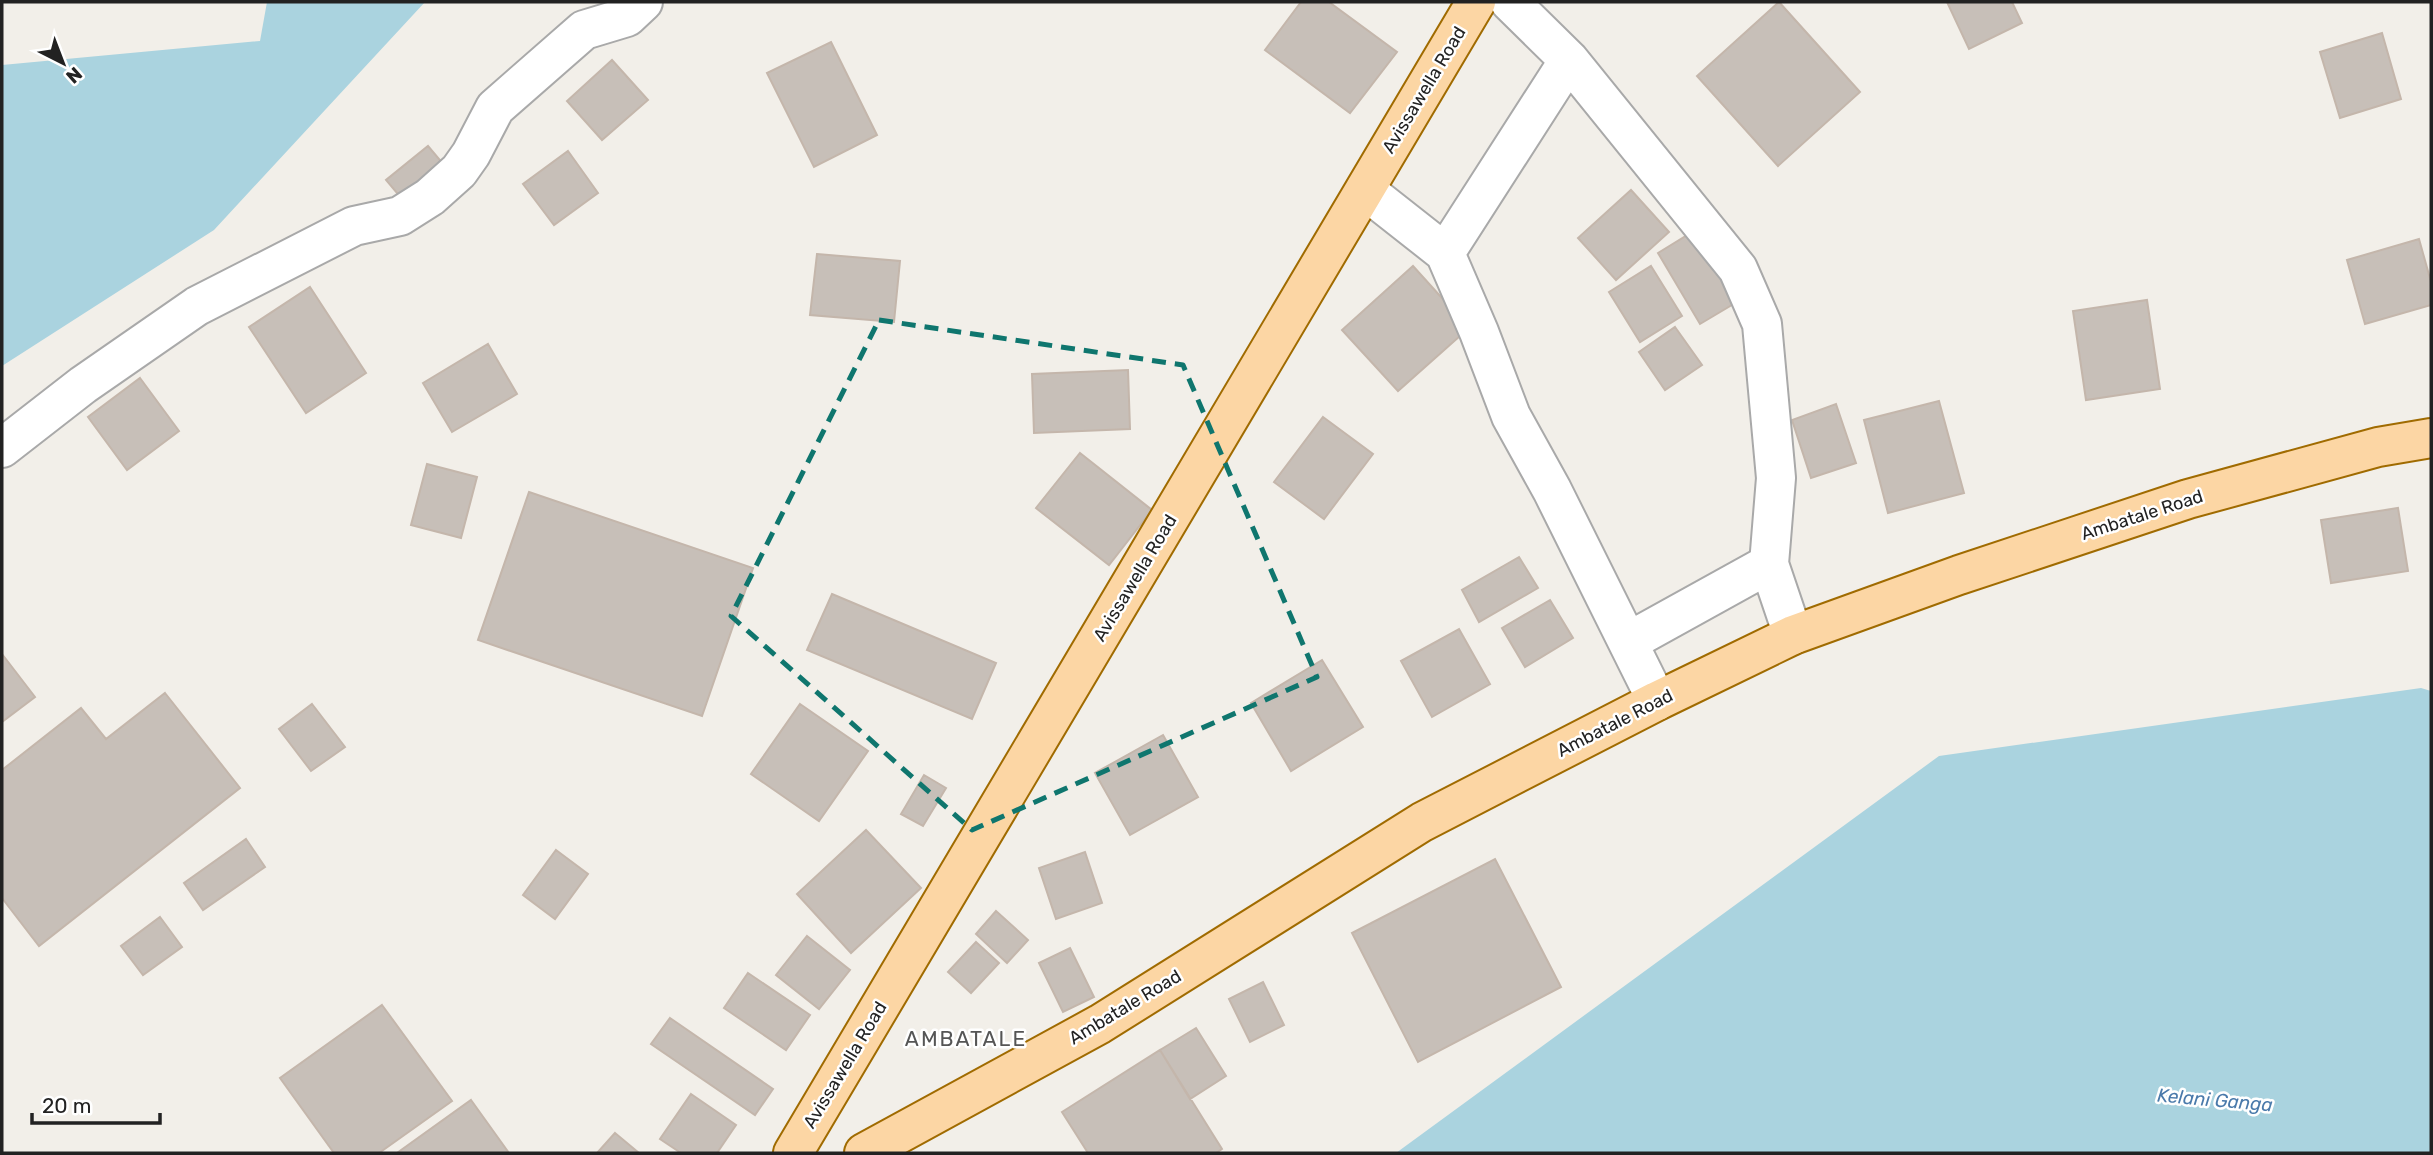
<svg xmlns="http://www.w3.org/2000/svg" width="2433" height="1155" viewBox="0 0 2433 1155" font-family="Rubik,sans-serif">
<rect width="100%" height="100%" fill="#f2efe9"/>
<path fill="#aad3df" d="M267,2H425L214,230L2,366V65L260,41Z
M2421,688L2431,691V1153H1396L1939,756Z"/>
<path fill="#c7bfb8" stroke="#c4b6ab" stroke-width="2" d="M1301,2H1329L1397,52L1350,113L1265,50Z
M1779,2L1860,92L1778,166L1697,76Z
M1947,2H2012L2022,23L1969,49Z
M2382,33L2401,99L2340,118L2320,52Z
M831,42L877,135L814,167L767,73Z
M612,60L648,100L602,140L567,101Z
M428,146L450,172L408,206L386,180Z
M568,151L598,193L554,225L523,184Z
M1631,190L1669,232L1616,280L1578,238Z
M1694,231L1737,302L1700,324L1658,253Z
M2419,239L2431,282V305L2365,324L2347,260Z
M817,254L900,261L894,322L810,315Z
M1413,266L1469,328L1398,391L1342,330Z
M1651,266L1682,316L1640,342L1609,292Z
M310,287L366,373L306,413L249,327Z
M2147,300L2160,389L2086,400L2073,311Z
M1675,327L1702,365L1665,390L1639,352Z
M488,344L517,394L452,432L423,383Z
M1128,370L1130,429L1034,433L1032,374Z
M140,378L179,431L127,470L88,417Z
M1939,401L1964,493L1888,513L1864,420Z
M1836,404L1856,463L1811,478L1792,420Z
M1323,417L1373,454L1324,519L1274,482Z
M1080,453L1152,510L1109,565L1036,508Z
M427,464L477,477L461,538L411,525Z
M529,492L753,568L702,716L478,640Z
M2398,508L2408,571L2331,583L2321,520Z
M1519,557L1538,588L1479,622L1462,590Z
M832,594L996,663L972,719L807,650Z
M1550,600L1573,638L1525,667L1502,628Z
M1459,629L1490,684L1432,717L1401,661Z
M2,654L35,697L2,722Z
M1322,660L1363,727L1291,771L1251,703Z
M165,693L240,788L39,946L2,898V770L81,708L106,739Z
M312,704L345,747L311,771L279,729Z
M800,704L868,751L819,821L751,774Z
M1163,735L1198,797L1130,835L1095,773Z
M924,775L946,788L923,826L901,814Z
M866,830L921,888L851,953L797,894Z
M246,839L265,867L203,910L184,883Z
M556,850L588,874L555,919L523,895Z
M1085,852L1102,903L1056,919L1039,868Z
M1495,859L1561,987L1418,1062L1352,933Z
M996,911L1028,940L1007,963L976,934Z
M160,917L182,947L143,975L121,946Z
M807,936L850,970L819,1009L776,975Z
M976,942L999,963L971,993L948,972Z
M1070,948L1094,997L1063,1012L1039,963Z
M748,973L810,1015L786,1050L724,1008Z
M1263,982L1284,1025L1250,1042L1229,999Z
M382,1005L452,1101L379,1153H334L280,1078Z
M670,1018L773,1089L755,1115L651,1044Z
M1196,1028L1226,1076L1190,1099L1160,1050Z
M1160,1050L1222,1149L1216,1153H1088L1062,1112Z
M691,1094L736,1125L717,1153H681L660,1139Z
M471,1100L509,1153H397Z
M615,1133L639,1153H597Z"/>
<g fill="none" stroke-linecap="round" stroke-linejoin="round">
<defs>
<path id="minor" d="M1510,2L1569,60L1738,269L1762,324L1776,478L1769,564L1793,635
M1365,190L1445,253L1479,332L1511,416L1552,490L1657,701
M1445,253L1569,60
M2,448L83,385L197,306L354,226L400,216L430,197L459,171L471,154L495,108L584,30L627,17L643,2
M1628,642L1769,564"/>
<path id="major" d="M793,1153L1476,2
M864,1153L1100,1024L1422,822L1657,701L1793,635L1959,575L2188,499L2378,447L2431,438"/>
</defs>
<use href="#minor" stroke="#a9a9a9" stroke-width="42"/>
<use href="#major" stroke="#a06b00" stroke-width="42"/>
<use href="#minor" stroke="#fff" stroke-width="38"/>
<use href="#major" stroke="#fcd6a4" stroke-width="38"/>
</g>
<path fill="none" stroke="#0f766e" stroke-width="5" stroke-dasharray="14 9" stroke-linejoin="round" d="M879,320L1183,365L1317,677L972,830L731,616Z"/>
<g text-anchor="middle" dominant-baseline="central" stroke-width="5" stroke-linejoin="round" paint-order="stroke">
<g font-size="18" fill="#222" stroke="#fff">
<text transform="translate(1424 90) rotate(-59)">Avissawella Road</text>
<text transform="translate(2142 515) rotate(-18)">Ambatale Road</text>
<text transform="translate(1135 578) rotate(-59)">Avissawella Road</text>
<text transform="translate(1615 723) rotate(-27)">Ambatale Road</text>
<text transform="translate(1125 1007) rotate(-31)">Ambatale Road</text>
<text transform="translate(845 1065) rotate(-59)">Avissawella Road</text>
</g>
<g font-size="19" font-style="italic" fill="#4a7aab" stroke="#fff">
<text transform="translate(2215 1100) rotate(5)">Kelani Ganga</text>
</g>
<g font-size="21" letter-spacing="2" fill="#555" stroke="#fff">
<text x="966" y="1038">AMBATALE</text>
</g>
</g>
<rect width="2433" height="1155" fill="none" stroke="#222222" stroke-width="7"/>
<g transform="translate(63 63) rotate(138)" stroke="#ffffff" stroke-width="5" paint-order="stroke">
<path d="M0-5L12 26L0 18L-12 26Z" fill="#222222"/>
<text y="-10" font-size="19" font-weight="bold" text-anchor="middle" fill="#222222">N</text>
</g>
<path d="M32 1113v10h128v-10" fill="none" stroke="#222222" stroke-width="3.5"/>
<text x="42" y="1113" font-size="21" fill="#222222" stroke="#ffffff" stroke-width="5" paint-order="stroke">20 m</text>
</svg>
